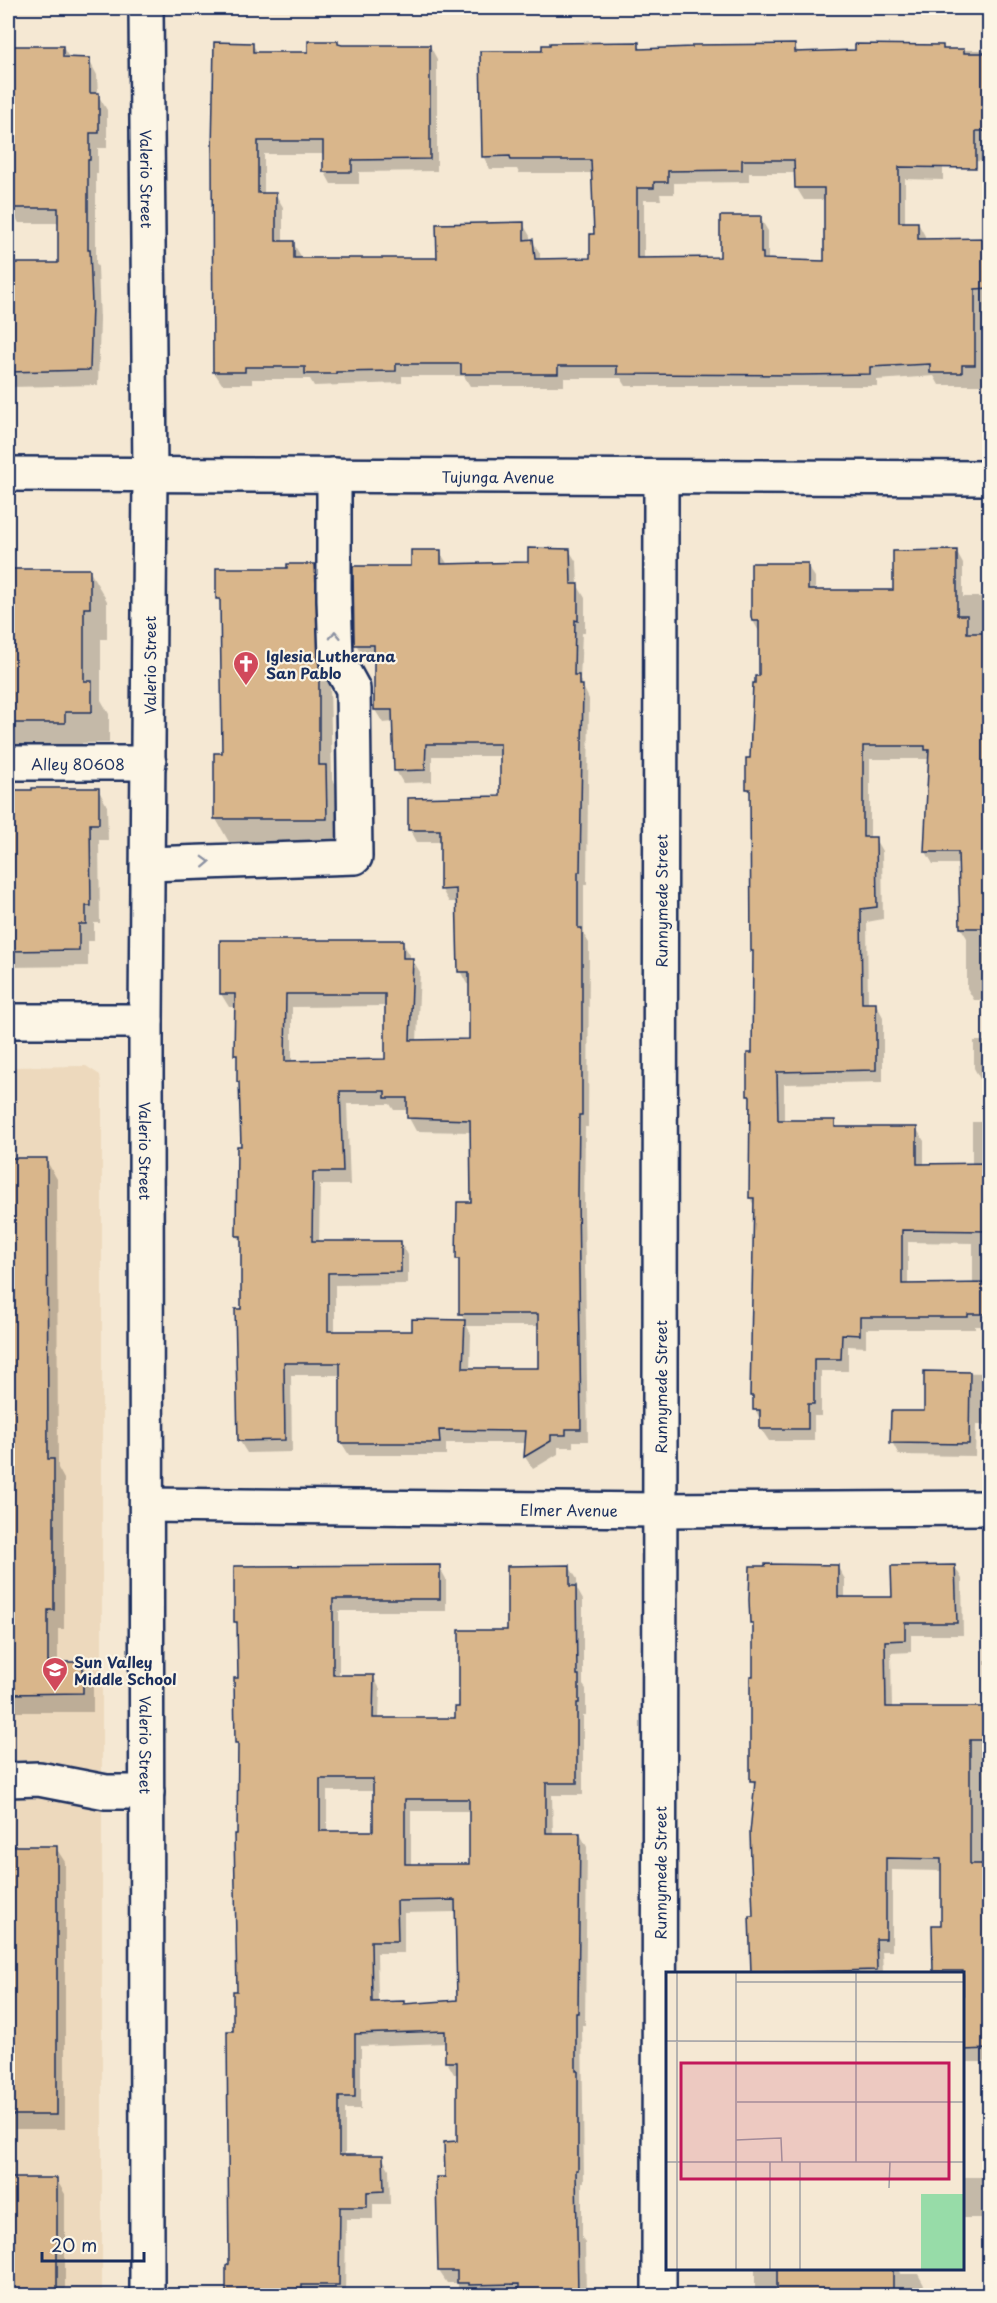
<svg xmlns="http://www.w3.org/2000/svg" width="997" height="2303" viewBox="0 0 997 2303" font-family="'Playpen Sans',sans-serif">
<rect width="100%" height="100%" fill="#f5e8d3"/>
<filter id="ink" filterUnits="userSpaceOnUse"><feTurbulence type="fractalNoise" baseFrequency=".0167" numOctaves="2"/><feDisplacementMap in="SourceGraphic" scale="12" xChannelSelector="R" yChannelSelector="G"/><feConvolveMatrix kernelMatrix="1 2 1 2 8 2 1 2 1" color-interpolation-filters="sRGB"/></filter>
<g filter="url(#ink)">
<path fill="#edd9bd" d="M86,1066L100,1075L102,1091V2295H8V1067Z"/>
<path fill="#0003" fill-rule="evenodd" d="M252,44L258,53H309L338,45L430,46L437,59V171L359,172V184H331L324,171V154H264V195H276L283,207V243H293L301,256V260L439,259L523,224L530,236V241H532L540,253V260L591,259L596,236L593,173H519L517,169H490L483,156L543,53L638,44L642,50L794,45L799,53L943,46L945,50H990V161L943,162V180L905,179V224L918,223L925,236V240L985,239V217H990V385H939L934,376L877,380V386H626L621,378H564V386H470L464,376H402V383L314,386L310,379H252V384H222L214,372ZM749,173H796V187L804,200H826V263L768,261V231L760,218L722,258L644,259V200H661L660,194H674V183L749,182Z
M62,46L70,59L89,60L97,75L98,95L107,110V148H98V174H96V263L98,267L100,321L98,385L12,387L8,382V265H60V223H19L10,208V173H8V47Z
M569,550L577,563L578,586L585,598V633H582L580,680L589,699L587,885H584V935L589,943L588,1127H585L584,1209L588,1441H573V1447H558V1454L533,1469L525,1457L526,1443H446V1455H349L341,1442V1375H291L292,1452L247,1453L239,1440L243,1245L237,1236L242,1147L239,1059L236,1054L237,1007H229L221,994L402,942L410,955V959H412L420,972L417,1041H471V985L467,984L460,971L458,902H449L442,890V842H417L410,829L501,797V756H432V782L403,783L396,771L394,722L383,723L375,710V657H363L356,644L412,567L440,552L448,565L529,564ZM387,1006V1060L292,1062V1007ZM347,1104H390L394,1110H409V1118L416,1131L471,1132L472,1204L458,1259L460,1264V1313L465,1321L414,1333H335V1285L408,1284V1255L401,1242L319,1243L320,1185H350ZM467,1326H539V1369H470L471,1334Z
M956,551L963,564V597H990V1000H974L967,988V938L961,928L960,864H933L926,852L930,759H870V839H875L882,851L883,919L867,922L868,1005L876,1004L883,1017V1082L784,1084V1122H834L837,1128H916L924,1141V1165H972V1122H990V1326H975V1329H866V1347L848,1346V1371H821V1416H814V1441H769L761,1429V1421L755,1409V1401L751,1396L755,1207L750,1198L751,1101L748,1096L753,1055L755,954L752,950V796L747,789L760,677V633L753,621L807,565L815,577V591H894ZM908,1242L973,1243V1285L908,1286Z
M314,565L328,589L332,778L339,790L340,842H229L216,819L223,754L222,606L217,598L289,570Z
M8,569L89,570L107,601V639H101V700L109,714V743H82V754L8,752Z
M98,789L107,806L108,840H99L100,923H94V941H88V966L8,967V790Z
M974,1041H990V1081H981L974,1068Z
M8,1160H46L57,1179L58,1468L64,1479V1629H58V1664L82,1663L93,1682V1712H8Z
M926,1372L990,1373V1425H976L975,1456L899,1455L892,1442L926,1412Z
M439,1566L446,1579V1611H339V1676H373L380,1689L379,1720H457L461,1709L508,1631L569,1566L577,1579V1589L583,1600V1685L586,1689V1715H583V1795H552L553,1834H580L587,1847L585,2025H582L584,2182H582V2238L585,2242L586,2296H458V2283H447L439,2271L446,2178L458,2143V2074H454L447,2062V2043L361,2046V2109H345V2157H382L389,2169L390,2204H373V2219H346L345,2296H228L227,2267L230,2265L239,1992V1748L237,1743L239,1680V1627L235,1622ZM327,1791H374V1833H327ZM411,1811H470V1865L411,1866ZM456,1912L458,2001L405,2005L403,2002L378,2003L377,1953H404V1913Z
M837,1566L845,1579V1599H893L955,1567L962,1579L963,1635H911V1652L891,1653L892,1708H985V1631H990V2296H986V2218H962V2177H985V2062H962V1973H935L934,1971L942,1927V1871L892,1870V1951H882L883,1973H750L755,1917L756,1788L752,1781L755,1677L752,1567Z
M8,1848H56L65,1862V2129H15V2179H56L65,2194V2296H8Z
M755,2268H899L900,2274H918L925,2287V2292H932L934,2296H755Z"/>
<path fill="#d9b68b" stroke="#1b2f5e" stroke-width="1.5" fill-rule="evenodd" d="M308,41H338V44L342,45H430V159L352,160V172H323V141H258V193H276V241H294V258H437L436,224L524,222V240L533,239L535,259L590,258V234H594L591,160H511L510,156L482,157L480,51H542V45H550V43L639,42V49L692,47V45L795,44V52L855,50V44L943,45V49H964V53H990V131H976V168L899,167V222H918V239L990,238V288L975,289V365H962V373H930V364L870,367V374L802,375L617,374V366H558V374H461V364H396V371L336,372V374H305V367H245V372H213L212,152L214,42L253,43V52H308ZM742,160H794L795,188H824V261L763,259V253H761V216H720V257L637,258V188H654V182H668V171L742,170Z
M8,46H63V57L90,58V93H99V133H90V160H88V250H90L92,305L90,370L8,372V263H58V208H9Z
M528,548L570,549L571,584H578V621L575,620L574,675H579V685H583L580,872H578V928H582V1115H579L578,1195L581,1429H566V1435H551V1441L524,1457L526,1431L439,1430L440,1443H340V1363H284L285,1440L238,1441L235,1309H241V1236H236L237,1146H241L239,1082H237V1055H234L235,994H220V940H403V958H413L410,1040L469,1039V972H458L456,889L440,890V830H408V798L500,796V744H426L425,770L394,771L392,710H374V645H354L353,566H411V550H441V564L528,562ZM286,994H385V1059L285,1061ZM340,1091H385V1098H407V1118L470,1120L471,1202H457L456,1259H459V1314H538V1368H463L465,1320L412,1319V1331H328V1273L401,1272V1241H312L313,1172H343Z
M957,550V615H967V633H990V660H987V715H990V928H960L958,852H924L929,750H925V746H863V837H876L877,907L861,909L862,1003H876V1070L777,1072L778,1120H835V1127H917V1164L990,1163V1231L902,1230V1284L990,1283V1314H968V1317H860V1335L842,1334L841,1359H814V1404H808V1429H760V1410H753V1396H750L754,1198H749L750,1096H747V1053H752L753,951H751L750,789H746V758H750L753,683H755V676H759V621H752L751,616V563H808V590H893V551Z
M287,564H315L319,665V765H326L327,819H214V753H222L220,599H216V568H287Z
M8,569H90V608H84V681H92V712H65V723H8Z
M32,788H99V824H90L91,906H86V924H79V950L8,951V790H32Z
M8,1158H47L48,1459H54V1610H48V1662H83V1693L8,1694Z
M924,1371L970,1372L969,1444L890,1443L891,1411H924Z
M765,1564L838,1565V1597H892L891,1566L955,1565L957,1623H905V1640L885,1641L886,1707H990L989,1740H970V1864H990V2049L963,2050V1971H933L932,1925H941V1859L886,1858V1939H876L877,1970L751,1973L749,1916H753L750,1833L755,1781H750V1676H753V1623H750L749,1600L750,1566H765Z
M440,1565V1599H333V1675H374L373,1718H455V1707H459V1630H507V1566L570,1565V1586H576L577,1675H579V1703H577V1783H546V1833H580L578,2013H576V2071H578V2170H576L578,2295H519V2284L469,2285V2283H457V2271H438L436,2177H445L444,2142L457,2141V2062H445V2031L355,2034V2097H339V2155H383L384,2191L367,2192V2207H340L339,2285H302V2295H226V2266L229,2264L227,2031H233V1991H237L234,1834H237L238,1743H235L234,1678H238L237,1622H234V1566ZM320,1779H373V1831H320ZM405,1799H469V1864H405ZM455,1900L457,2000L404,2004V2001L372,2002L371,1941H398L397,1901Z
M8,1846H57V2115H8Z
M8,2178H57V2295H8Z
M777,2268H893V2295H777Z"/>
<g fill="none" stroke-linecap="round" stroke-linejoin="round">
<defs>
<g id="minor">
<path id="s1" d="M146,8L150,474L146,1021L147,2296"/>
<path id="s2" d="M8,474L990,478"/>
<path id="s3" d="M8,763H149"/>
<path d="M148,864L355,857L353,689L336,658L334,599V475"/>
<path d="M8,1021H146"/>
<path id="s4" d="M147,1505L659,1510L990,1508"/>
<path d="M8,1780L39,1779L106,1792H147"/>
<path id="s5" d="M659,2296L661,478"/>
</g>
</defs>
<use href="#minor" stroke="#1b2f5e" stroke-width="38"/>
<use href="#minor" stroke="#fcf5e5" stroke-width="33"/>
</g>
<defs><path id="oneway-chevron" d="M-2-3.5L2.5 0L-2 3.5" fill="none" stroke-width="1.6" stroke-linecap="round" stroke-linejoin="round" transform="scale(1.5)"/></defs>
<g stroke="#8c92a2">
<use href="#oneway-chevron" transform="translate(335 635) rotate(-92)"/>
<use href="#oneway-chevron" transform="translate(206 862) rotate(-2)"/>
</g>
</g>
<defs>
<symbol id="church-pin" viewBox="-11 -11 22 30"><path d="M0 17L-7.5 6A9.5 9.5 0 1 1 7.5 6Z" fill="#d1495b" stroke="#fcf5e5"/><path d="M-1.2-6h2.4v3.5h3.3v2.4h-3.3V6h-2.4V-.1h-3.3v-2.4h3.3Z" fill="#fff"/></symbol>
<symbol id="school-pin" viewBox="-11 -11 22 30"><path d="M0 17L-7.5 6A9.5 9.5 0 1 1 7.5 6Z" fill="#d1495b" stroke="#fcf5e5"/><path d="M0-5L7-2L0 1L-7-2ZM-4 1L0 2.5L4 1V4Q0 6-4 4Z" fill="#fff"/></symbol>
</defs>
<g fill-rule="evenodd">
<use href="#church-pin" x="231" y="649" width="30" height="40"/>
<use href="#school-pin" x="40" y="1655" width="30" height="40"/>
</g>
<g text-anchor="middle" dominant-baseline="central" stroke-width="4.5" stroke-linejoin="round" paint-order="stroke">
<g font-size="15" fill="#1b2f5e" stroke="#fcf5e5">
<text stroke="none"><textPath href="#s1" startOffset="171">Valerio Street</textPath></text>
<text stroke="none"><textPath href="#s2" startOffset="490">Tujunga Avenue</textPath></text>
<text transform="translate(149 665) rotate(-90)">Valerio Street</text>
<text stroke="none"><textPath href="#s3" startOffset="70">Alley 80608</textPath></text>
<text stroke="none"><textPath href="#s5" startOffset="1395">Runnymede Street</textPath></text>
<text stroke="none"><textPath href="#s1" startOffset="1143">Valerio Street</textPath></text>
<text stroke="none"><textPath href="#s5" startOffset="909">Runnymede Street</textPath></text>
<text stroke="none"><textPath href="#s4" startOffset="422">Elmer Avenue</textPath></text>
<text stroke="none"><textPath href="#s1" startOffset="1737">Valerio Street</textPath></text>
<text stroke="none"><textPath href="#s5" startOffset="423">Runnymede Street</textPath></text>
</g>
<g font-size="15" font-weight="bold" fill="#1b2f5e" stroke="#fcf5e5" text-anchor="start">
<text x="266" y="655">Iglesia Lutherana<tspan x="266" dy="17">San Pablo</tspan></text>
<text x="74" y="1661">Sun Valley<tspan x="74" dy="17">Middle School</tspan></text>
</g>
</g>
<g transform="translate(666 1972)">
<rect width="298" height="298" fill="#f5e8d3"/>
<path d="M255,222H298V298H255Z" fill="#97dca8"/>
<path fill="none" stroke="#9e9ea4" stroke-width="1.5" d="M190,1V190M70,10H299M0,69L299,70M71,130H299M70,168L115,166L116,190M0,190H299M104,190V298M134,190V298M223,216L224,190M11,298V1M70,298V1"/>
<path fill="#c2185b" fill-opacity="0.15" stroke="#c2185b" stroke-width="3" d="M15,91H283V207H15Z"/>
<rect width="298" height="298" fill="none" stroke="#1b2f5e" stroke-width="3"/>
</g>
<rect width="997" height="2303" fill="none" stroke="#fcf5e5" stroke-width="30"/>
<rect x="15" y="15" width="967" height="2273" fill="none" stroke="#1b2f5e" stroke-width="2" filter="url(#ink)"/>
<path d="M42 2252v9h102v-9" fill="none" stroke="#1b2f5e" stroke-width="3"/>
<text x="51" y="2252" font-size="18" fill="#1b2f5e" stroke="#fcf5e5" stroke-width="4.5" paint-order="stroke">20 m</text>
</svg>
